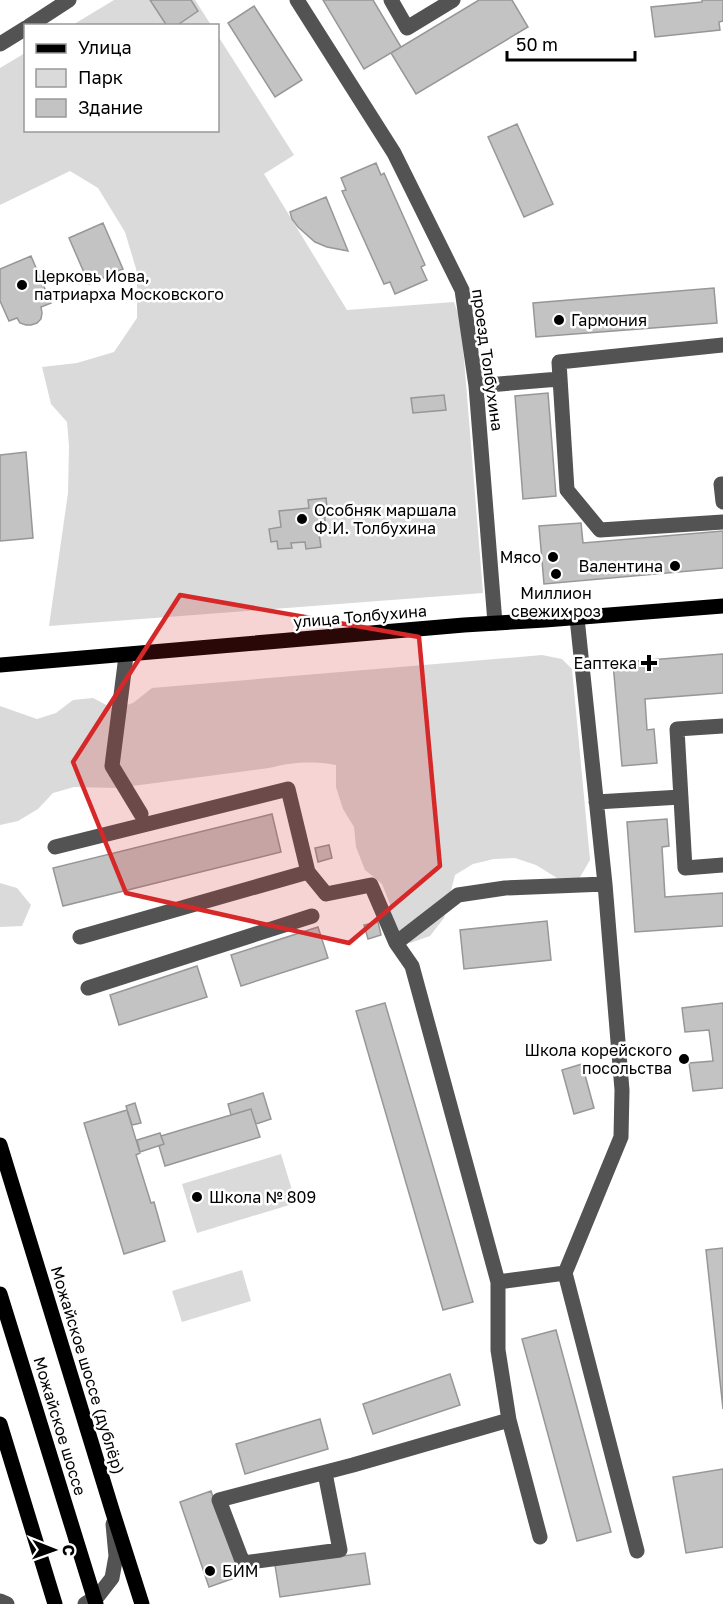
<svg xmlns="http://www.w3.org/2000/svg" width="723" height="1604" viewBox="0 0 723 1604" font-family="'Golos Text',sans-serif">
<rect width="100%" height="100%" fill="#fff"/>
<path fill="#dadada" d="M114,0H195L211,25L71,26Z
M218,36L294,155L264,174L347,310L454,302L461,322L483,593L49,626L68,493L69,446L67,422L51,404L42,367L77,363L114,352L137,318V272L125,232L98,188L70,171L0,205V68L25,53L26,130H218Z
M542,655L562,659L572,669L590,860L579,879L557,878L536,865L515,858L494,859L473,864L455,875L444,918L430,936L410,943L389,926L390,904L382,884L365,870L356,847L354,827L343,809L336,787V765C310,761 295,762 269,768L117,788L74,787L53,793L38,809L18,821L0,825V706L37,719L56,713L73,700L93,698L114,709L133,703L152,688Z
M0,883L17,888L31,905L22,926L0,927Z
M281,1154L296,1203L197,1233L182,1184Z
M242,1270L251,1301L182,1322L172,1291Z"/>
<path fill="#c3c3c3" stroke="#979797" stroke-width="1.5" d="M150,0H191L198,11L176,26H167Z
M323,0H373L401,47L364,69Z
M479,0H512L528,27L416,94L391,53Z
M702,0H723V21L719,22L720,30L655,37L651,7L702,2Z
M254,6L302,80L275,97L228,23Z
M517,124L553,204L524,217L488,137Z
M376,163L381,175L384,173L425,265L421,267L427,280L395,294L390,282L384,284L342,191L346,190L341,178Z
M326,197L348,251L327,247L315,242L298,227L292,219L290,212Z
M103,223L123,269L89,284L69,238Z
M31,256L51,303L41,307L42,313L41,319L37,323L31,325H26L20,323L17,318L9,321L0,301V269Z
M714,288L717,323L536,337L533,303Z
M548,393L556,496L523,499L515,396Z
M444,395L446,410L413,413L411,398Z
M26,452L33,538L0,541V455Z
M326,498L327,507L324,508L326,533H319L321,547L306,549L305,542L291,543L292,548L278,549L277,541L271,542L269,529L281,527L279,511L309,508L308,500Z
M581,523L583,543L723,531V568L544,584L539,526Z
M723,654V693L645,699L647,730L654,729L657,763L622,766L613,663Z
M272,814L281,852L63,906L53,868Z
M667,819L669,846L662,847L665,897L723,893V926L635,932L627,822Z
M329,845L332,858L318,862L315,848Z
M547,921L551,960L464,969L460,930Z
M378,922L381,935L368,939L364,925Z
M318,927L328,958L241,986L231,955Z
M197,966L207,997L119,1025L110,995Z
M385,1003L473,1302L443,1310L356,1011Z
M723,1003V1088L693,1091L689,1063L713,1061L709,1030L685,1032L682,1008Z
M582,1064L594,1108L574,1114L562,1070Z
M263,1093L271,1119L256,1124L251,1109L231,1115L228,1104Z
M135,1103L141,1123L132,1125L126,1106Z
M251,1109L260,1137L165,1166L159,1146L164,1144L161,1136Z
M127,1110L140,1153L136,1155L151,1203L154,1202L165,1241L124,1254L84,1123Z
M160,1133L164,1144L140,1152L137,1140Z
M723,1248V1409L706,1250Z
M556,1330L611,1532L577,1541L522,1339Z
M450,1374L460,1405L373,1434L363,1404Z
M320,1419L328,1449L245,1474L236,1444Z
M723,1469V1547L686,1553L673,1477Z
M211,1491L240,1576L209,1587L180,1502Z
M365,1553L370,1584L280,1597L275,1565Z"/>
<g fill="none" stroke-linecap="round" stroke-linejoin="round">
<path stroke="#535353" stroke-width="15" d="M297,0L394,153L462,290L476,386L495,623
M391,0L407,28L453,0
M29,26L69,0
M0,44L26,28
M723,345L559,362L567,490L600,530L723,522
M476,386L559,379
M723,484H721L723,502
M577,618L605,884L622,1090L621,1137L565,1273L637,1551
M126,656L112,766L141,814
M723,726L677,729L685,868L723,865
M596,802L681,797
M55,847L288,789L308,872
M80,937L308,872L326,894L371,885L396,943
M88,988L312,916
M498,1282L412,966L396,943L458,895L505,888L605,884
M325,1473L340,1550L243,1563L219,1500L353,1465L509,1420
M540,1537L509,1420L498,1350V1282L565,1273
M0,1601L7,1604
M85,1604L98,1596L112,1578L116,1556L113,1524"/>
<path stroke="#000" stroke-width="15" d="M0,665L464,625L545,620L723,606
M0,1145L113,1513L142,1604
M0,1294L96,1604
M0,1424L55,1604"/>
</g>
<path fill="#d62828" fill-opacity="0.2" stroke="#d62828" stroke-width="4.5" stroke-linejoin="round" d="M180,595L419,637L440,866L349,943L126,893L73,762Z"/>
<g fill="#000" stroke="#fff" stroke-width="2">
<circle cx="22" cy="285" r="6"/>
<circle cx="559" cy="320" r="6"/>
<circle cx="302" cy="519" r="6"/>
<circle cx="553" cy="557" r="6"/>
<circle cx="675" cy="566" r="6"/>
<circle cx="556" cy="574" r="6"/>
<path d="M646 654h6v6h6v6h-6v6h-6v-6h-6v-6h6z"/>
<circle cx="684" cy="1059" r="6"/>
<circle cx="197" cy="1197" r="6"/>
<circle cx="210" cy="1571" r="6"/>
</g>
<g text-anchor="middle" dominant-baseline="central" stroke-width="5" stroke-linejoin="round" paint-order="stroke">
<g font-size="16" fill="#000" stroke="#fff" text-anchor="start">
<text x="34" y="276">Церковь Иова,<tspan x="34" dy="18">патриарха Московского</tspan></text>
<text x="571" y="320">Гармония</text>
<text x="314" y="510">Особняк маршала<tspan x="314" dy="18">Ф.И. Толбухина</tspan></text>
<text x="541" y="557" text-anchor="end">Мясо</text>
<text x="663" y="566" text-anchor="end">Валентина</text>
<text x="556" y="593" text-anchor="middle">Миллион<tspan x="556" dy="18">свежих роз</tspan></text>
<text x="637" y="663" text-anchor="end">Еаптека</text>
<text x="672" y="1050" text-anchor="end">Школа корейского<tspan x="672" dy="18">посольства</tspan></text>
<text x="209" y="1197">Школа № 809</text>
<text x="222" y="1571">БИМ</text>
</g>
<g font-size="16" fill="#000" stroke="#fff">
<text transform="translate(488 360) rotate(82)">проезд Толбухина</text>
<text transform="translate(360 616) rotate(-5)">улица Толбухина</text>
<text transform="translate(88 1370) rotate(73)">Можайское шоссе (дублёр)</text>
<text transform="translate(60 1426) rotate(73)">Можайское шоссе</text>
</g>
</g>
<rect x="24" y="24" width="195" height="108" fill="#ffffff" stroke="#999999" stroke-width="1.5"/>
<rect x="36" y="44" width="30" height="9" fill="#000000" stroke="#999999" stroke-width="1.5"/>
<text x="78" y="54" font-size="18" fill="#000000">Улица</text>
<rect x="36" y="69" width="30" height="18" fill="#dadada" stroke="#999999" stroke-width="1.5"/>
<text x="78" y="84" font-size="18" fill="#000000">Парк</text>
<rect x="36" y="99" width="30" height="18" fill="#c3c3c3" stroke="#999999" stroke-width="1.5"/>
<text x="78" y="114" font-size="18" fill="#000000">Здание</text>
<g transform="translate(54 1550) rotate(91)" stroke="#ffffff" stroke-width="4.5" paint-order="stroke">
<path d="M0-4.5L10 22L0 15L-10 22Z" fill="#000000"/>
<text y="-9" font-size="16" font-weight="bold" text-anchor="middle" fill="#000000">С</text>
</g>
<path d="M507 51v9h128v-9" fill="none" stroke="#000000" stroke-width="3"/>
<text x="516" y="51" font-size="18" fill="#000000" stroke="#ffffff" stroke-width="4.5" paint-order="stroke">50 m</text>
</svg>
